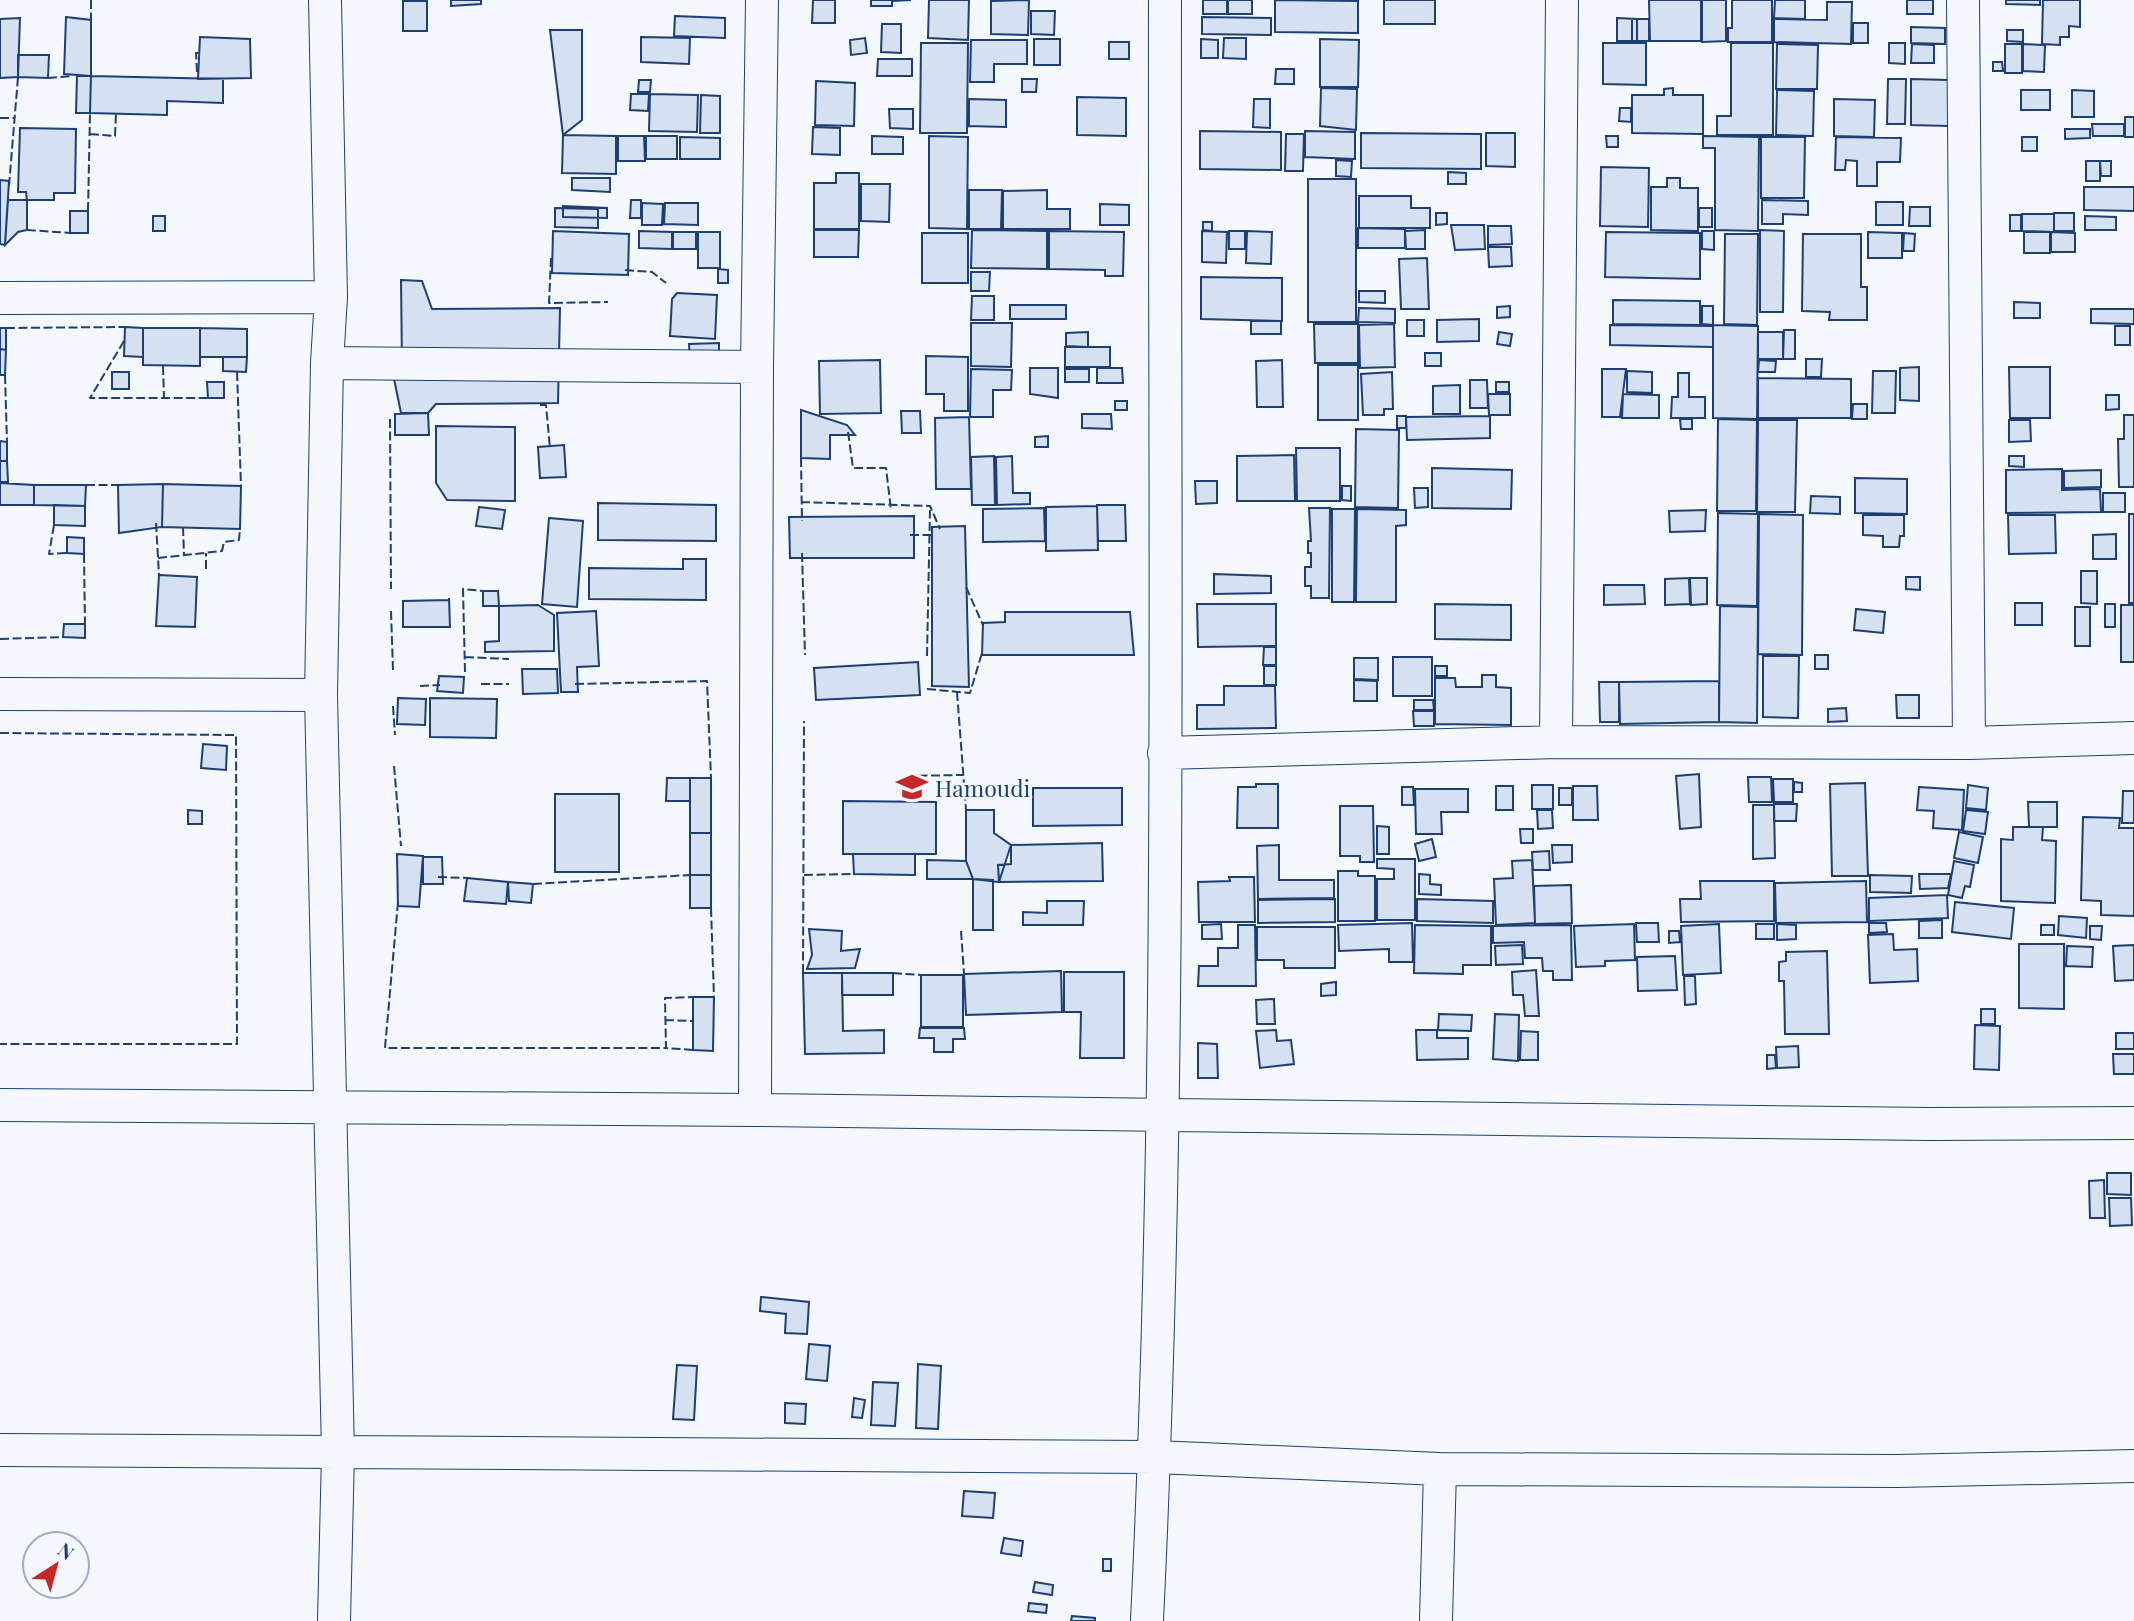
<svg xmlns="http://www.w3.org/2000/svg" width="2134" height="1621" viewBox="0 0 2134 1621" font-family="'Playfair Display',serif">
<rect width="100%" height="100%" fill="#f4f7fb"/>
<path fill="#d5e0f0" stroke="#1d3f73" stroke-width="2" d="M451,0H481V4L451,6Z
M813,0H835V23H812Z
M911,0L892,1V6H871V0Z
M929,0H969L968,40L928,38Z
M1029,0L1028,35L991,34V1Z
M1203,0H1227V14H1203Z
M1228,0H1252V14H1228Z
M1275,0L1358,1V33L1275,32Z
M1384,0H1435V24H1384Z
M1649,0H1701V41H1650Z
M1702,0H1726V41L1702,42Z
M1732,0H1772V42H1728V28H1732Z
M1775,0H1805V19L1774,18Z
M1907,0H1933V14H1907Z
M2006,0H2040V5L2006,4Z
M2043,0H2080V27L2069,26V37H2060V45L2042,44Z
M403,1H427V31H403Z
M1827,2H1852L1851,44L1774,42V19L1827,20Z
M1031,11H1055L1054,35L1031,34Z
M675,16L725,18V38L674,36Z
M66,17L91,20V76L64,74Z
M1202,17L1271,18V35L1202,34Z
M20,18L18,77L0,78V19Z
M1617,18L1637,19V41H1617Z
M1632,19H1649V41H1632Z
M1853,23H1868V43H1853Z
M882,24H901V53L881,52Z
M1911,27L1945,28V44L1911,43Z
M550,30H582V120L563,135Z
M2007,30H2023V42L2007,41Z
M200,37L250,39L251,78L198,79Z
M641,37L690,38L689,64L641,62Z
M865,38L867,53L851,55L850,40Z
M1224,38H1246V59L1223,58Z
M1034,39H1060V65H1034Z
M1201,39L1218,40V58H1201Z
M1320,39L1359,40L1358,87H1320Z
M971,40H1027V64H994V82H970Z
M1109,42H1129V59H1109Z
M921,43H968L967,133H920Z
M1603,43H1646V85L1603,84Z
M1731,43H1773V135H1717V116H1731Z
M1889,43H1905V64L1889,63Z
M1777,44L1818,45L1817,89H1776Z
M1912,44L1934,45V63H1911Z
M2005,44H2022V73H2005Z
M2023,44L2045,45L2044,72L2023,71Z
M18,55H49L48,78L18,77Z
M878,59H912V76H877Z
M1993,62H2002L2003,71H1993Z
M1276,69H1294V84H1275Z
M77,76H91L90,113H76Z
M91,76L223,79V103L167,101V115L90,113Z
M1022,79H1037L1036,92H1022Z
M1888,79H1906L1905,124H1887Z
M1911,79L1949,80L1948,126L1911,125Z
M639,80H651L650,92H638Z
M816,81L855,83L854,126L815,125Z
M1321,88L1357,89L1356,130L1320,126Z
M1673,88V95H1703V134L1632,133V95H1664V89Z
M1777,90L1814,91L1813,136L1776,135Z
M2021,90H2050V110H2021Z
M2072,90L2094,91V117H2072Z
M631,94H649L648,111L630,110Z
M650,94L698,95L697,132L649,131Z
M701,95L720,96V133H700Z
M1077,97L1126,98V136L1077,135Z
M969,99L1006,100V127L969,126Z
M1254,99H1270V128L1253,127Z
M1834,99L1875,100L1874,137L1834,136Z
M1620,108H1631V122L1619,121Z
M889,109H913V129L890,128Z
M2125,117H2134V137H2125Z
M2092,124H2124V136H2093Z
M813,127L840,128V155L812,154Z
M20,128L76,129L75,193H54V200H27L26,192H18Z
M2065,129H2090V138L2065,139Z
M1200,131L1281,132V170L1200,169Z
M1305,131L1355,132V159L1305,157Z
M1361,133L1481,134V169L1361,168Z
M1486,133H1515V167L1486,166Z
M1286,134H1304L1303,171H1285Z
M563,135L616,136V174L562,173Z
M618,136H644L645,161H618Z
M646,136H677V159H646Z
M872,136L903,137V154H872Z
M929,136L968,137L967,229L929,228Z
M1606,136H1618V147H1607Z
M1703,136L1759,137L1758,231L1715,230V148H1703Z
M680,137L720,138V159H680Z
M1761,137H1805L1804,198H1761Z
M1836,137L1901,138L1900,162H1877V186H1857V161L1846,160L1845,170H1835Z
M2022,137H2037V151H2022Z
M1336,160L1352,161L1351,177L1336,176Z
M2086,161H2100V181H2086Z
M2100,161H2111V176H2101Z
M1601,167L1649,168L1648,227L1600,226Z
M1448,172L1466,173V184H1448Z
M836,173H859V229H814V183H836Z
M572,178H610V192L572,190Z
M1667,178H1680V188H1698V231L1651,230V187H1667Z
M1308,179H1356V322H1308Z
M0,180L9,181L5,245L0,244Z
M861,184H890L889,222L861,221Z
M2084,187H2134V211L2084,210Z
M969,190H1002L1001,229H969Z
M1047,190V209H1070V229H1003V191Z
M1359,196H1411V208H1430V228H1359Z
M8,200H27V230L18,232L5,245Z
M631,200H641V218H630Z
M1762,200L1808,201V215L1783,214V224H1762Z
M1876,202H1903V225H1876Z
M642,203L663,204L662,225H642Z
M665,203H698V225L664,224Z
M1100,204L1129,205V225H1100Z
M563,206L607,208V218L563,217Z
M1910,207H1930V226H1909Z
M555,208L598,209V228L555,227Z
M1699,208H1712V227H1699Z
M70,211H88V233H70Z
M1436,213H1447V224L1436,225Z
M2054,213H2074V231H2054Z
M2022,214H2054V232L2022,231Z
M2010,215H2021V231H2010Z
M153,216H165V231H153Z
M2085,216L2116,217V230H2085Z
M1203,222H1212V231L1203,230Z
M1451,225H1484L1485,249L1455,250Z
M1488,226H1511L1512,244L1488,245Z
M1358,228L1405,229V248H1358Z
M814,230H859L858,257H814Z
M972,230L1047,231V269L971,268Z
M1425,230V249H1406L1405,231Z
M1760,230L1784,231L1783,312H1760Z
M553,231L629,234L628,275L552,273Z
M639,231L672,232V249L639,248Z
M1049,231L1124,232L1123,276H1105V270L1049,269Z
M1202,231L1227,232L1226,263L1202,262Z
M1229,231H1245V249H1229Z
M1247,231L1272,232L1271,264L1246,263Z
M1702,231H1714V250L1702,249Z
M673,232H696V249H673Z
M698,232H720V268H698Z
M1606,232L1700,233V279L1605,277Z
M1868,232L1902,233V258H1868Z
M2024,232H2050V253H2024Z
M2051,232L2075,233V252H2051Z
M922,233H968V283H922Z
M1904,233L1915,234L1914,251H1903Z
M1725,234H1758L1757,325L1724,324Z
M1803,234H1861V287H1867V320H1829L1830,312L1802,311Z
M1488,247H1511L1512,266L1489,267Z
M1427,258L1429,309H1401L1399,259Z
M718,269L728,270V283H718Z
M971,272H990L989,291H971Z
M1201,277L1282,278V321L1201,319Z
M401,280L422,281L432,309L560,308L558,403L436,404L428,413H401L392,369L402,364Z
M1359,291H1385V303L1359,302Z
M677,293L717,295L715,339L670,336L672,299Z
M972,296H994V320H971Z
M1613,300L1700,301V325L1613,324Z
M2014,302L2040,303V318H2014Z
M1010,305H1066V319H1010Z
M1510,306V317L1497,318V307Z
M1702,306H1713V325L1702,324Z
M1359,308L1395,309V323L1358,322Z
M2091,309H2134V324L2091,323Z
M1479,319V341L1437,342V320Z
M1407,320H1424V336H1407Z
M1251,321H1281V334H1251Z
M971,323H1012L1011,367L971,366Z
M1314,324H1358V363H1315Z
M1394,324L1395,367L1360,368L1359,325Z
M1610,325L1713,326V347L1610,345Z
M1713,325L1758,326L1757,419L1713,418Z
M2115,326H2130V345H2115Z
M125,327L143,328V357L124,356Z
M0,328H6V350L0,349Z
M143,328H200V366L143,365Z
M200,328L247,329V357H200Z
M1784,330H1795V359H1783Z
M1088,332V347L1066,346V333Z
M1499,332L1512,334L1510,346L1497,344Z
M1758,332H1783V359H1758Z
M719,343V362L690,363L689,344Z
M1065,347H1110V367H1065Z
M0,349L6,350L5,375H0Z
M1425,353H1441V366H1425Z
M926,356L968,357V411H944V394H926Z
M223,357H247L246,372L223,371Z
M1806,359H1822L1821,377H1806Z
M880,360L881,413L820,414L819,361Z
M1282,360L1283,407H1257L1256,361Z
M1759,360L1776,361L1775,372H1758Z
M1318,365H1358V420H1318Z
M1919,367V401L1900,400V368Z
M2009,367H2050V418H2010Z
M1030,368H1058V398L1030,394Z
M1097,368H1122L1123,383H1097Z
M971,369L1012,370L1011,390H993V417H970Z
M1065,369H1089V382H1065Z
M1602,369H1626L1620,417H1602Z
M1627,371L1652,372V393L1627,392Z
M1873,371H1896L1895,413H1872Z
M112,372H129V389H112Z
M1392,372L1393,409H1384V415H1363L1361,374Z
M1678,373H1689V397H1705V418H1671L1672,397H1678Z
M1758,378L1851,379V418H1758Z
M1470,380H1487L1488,408H1470Z
M207,382H224V398H208Z
M1496,382H1509V392H1496Z
M1460,385V414H1433V386Z
M1488,394H1510V415H1489Z
M1623,394L1659,395V418H1622Z
M2106,395H2119V409L2106,410Z
M1115,401H1127V410H1115Z
M1853,404H1867V419H1852Z
M801,410L847,425L855,435H830V459L801,458Z
M901,411H920L921,433H902Z
M428,413L429,435H395V414Z
M1082,414H1111L1112,429L1082,428Z
M2124,415H2134V487H2119L2118,439H2124Z
M1397,416H1406V428H1397Z
M1490,416V438L1407,440L1406,417Z
M969,417L971,489H936L935,418Z
M1680,419H1692V429H1681Z
M1718,419L1757,420L1756,511H1717Z
M1758,420H1797L1795,512H1757Z
M2009,420H2030L2031,441L2009,442Z
M436,426L515,427V501L447,500L436,483Z
M1356,429L1399,430L1398,508L1355,507Z
M1048,436V447H1035V437Z
M0,441L7,442V461H0Z
M564,445L566,477L540,478L538,447Z
M1296,448H1340V501H1297Z
M1294,455L1295,501H1237V456Z
M994,456L995,505H972L971,457Z
M1012,456L1013,493H1030V504L997,505L996,457Z
M2009,456H2024V467L2009,466Z
M0,461H7L8,482H0Z
M1432,468L1512,470L1511,509L1432,508Z
M2062,469V490L2100,489L2101,512L2006,513V470Z
M2101,470V487L2064,488V471Z
M1855,478L1907,479V514L1855,513Z
M1195,481H1217V503L1196,504Z
M0,483L34,485V505H0Z
M163,484L241,486L240,529L162,527Z
M163,484L162,527L119,533L118,485Z
M34,485H86L85,506L34,505Z
M1342,486H1351V501L1342,500Z
M1414,488H1428V507L1415,508Z
M2103,493H2125V512H2103Z
M1811,496L1840,497V514L1810,513Z
M598,503L716,505V541L598,540Z
M54,505L85,506V526L54,525Z
M1097,505H1125L1126,541H1098Z
M1097,506L1098,550L1046,551V507Z
M479,507L505,510L502,529L476,526Z
M1044,508L1045,541L983,542V509Z
M1309,508H1330L1329,598H1311V586H1305V567H1311V553H1308V541H1311Z
M1332,509H1355L1354,602H1332Z
M1357,509L1406,510V525L1396,526V602H1356Z
M1706,510L1705,531L1670,532L1669,511Z
M1718,513L1758,514L1757,606L1717,605Z
M1759,514L1803,515L1802,655L1758,654Z
M2129,514H2134V603H2129Z
M1863,515H1904V536H1900L1899,547H1883V536L1863,535Z
M2008,515H2055L2056,553L2009,554Z
M914,516V558H790L789,517Z
M549,518L583,521L577,607L542,604Z
M965,526L969,687L932,686V527Z
M2116,534V559H2093V535Z
M67,537L84,538V554L67,553Z
M683,559H706V600L589,599V568L683,569Z
M2081,571H2097V604L2081,603Z
M1214,574L1271,576V593L1214,594Z
M159,575L197,577L195,627L156,626Z
M1906,577H1920V590L1906,589Z
M1689,578L1690,604L1665,605V579Z
M1690,578H1707V604L1691,605Z
M1604,585H1644L1645,604L1604,605Z
M483,591H498L499,606H483Z
M449,598L450,627H403V601L449,600Z
M2015,603H2042V625H2015Z
M1197,604H1276V646L1198,647Z
M1435,604L1511,605V640L1435,639Z
M2105,604H2115V627H2105Z
M538,605L554,615V651L485,652V642L499,641V606Z
M2121,605H2134V662H2121Z
M1720,606L1758,607L1757,723L1719,722Z
M2075,607H2090V646H2075Z
M1856,609L1885,612L1883,633L1854,630Z
M596,611L599,666L577,667L578,692H561L557,613Z
M1005,612H1130L1134,655H982L983,623L1005,622Z
M64,624H85V638L63,637Z
M1264,647H1276V665H1263Z
M1815,655H1828V669H1815Z
M1763,656H1799L1798,718L1763,717Z
M1393,657H1432V696H1393Z
M1354,658H1378V680L1354,679Z
M918,662L920,695L816,700L814,668Z
M1264,666H1276V685H1264Z
M1435,666H1447V676H1435Z
M522,669H557L558,693L523,694Z
M1482,675H1496V687L1511,688V725L1435,724V678H1455L1456,687H1482Z
M439,676L464,677L463,693L437,691Z
M1354,680L1377,681V701H1354Z
M1719,681V722L1620,724L1619,682Z
M1599,682H1619V722H1600Z
M1224,686H1275L1276,728L1197,729V705H1224Z
M1896,695H1919V718H1897Z
M398,698L426,699L425,725L397,724Z
M430,698L497,699L496,738L430,737Z
M1414,700H1433L1434,710H1414Z
M1846,708L1847,721L1828,722V709Z
M1413,711H1434V726H1414Z
M203,744L227,746L226,770L201,768Z
M1699,774L1701,827L1680,829L1676,776Z
M1748,777H1771L1772,802H1749Z
M667,778H690V801H666Z
M690,778H711V833H690Z
M1773,779H1793V802H1774Z
M1794,782L1802,783V792H1794Z
M1865,783L1868,876H1832L1830,784Z
M1256,784H1278V828H1237L1238,787H1256Z
M1532,785H1553V809H1532Z
M1968,785L1988,788L1986,810L1966,808Z
M1496,786H1513V810H1496Z
M1573,786H1597L1598,820H1573Z
M1402,787H1413L1414,805H1402Z
M1919,787L1964,790L1962,830L1933,828L1934,811L1917,810Z
M1033,788H1122V825L1033,826Z
M1559,788H1572V805H1559Z
M1415,789H1468V812H1441L1442,834H1416Z
M2123,791H2134V823H2122Z
M555,794H619V872H555Z
M843,801L936,802V854H843Z
M2028,802H2057V827H2029Z
M1774,804H1797L1796,821H1774Z
M1753,805H1774L1775,858L1753,859Z
M1340,806H1373L1374,862H1360V856H1340Z
M188,810L202,811V824H188Z
M966,810H994V833L1011,845L999,882L973,879L966,861Z
M1537,810H1552L1553,828L1538,829Z
M1966,810L1988,812L1985,834L1963,831Z
M2083,817L2120,818L2119,828H2134V916L2101,915V901L2081,900Z
M1377,826L1389,827V854H1377Z
M2013,827H2043L2042,840L2056,841L2055,903L2001,901V839L2013,840Z
M1520,829H1533V843H1521Z
M1959,832L1983,837L1978,863L1954,858Z
M690,833H711V875H690Z
M1432,839L1436,857L1419,861L1415,844Z
M1102,843L1103,881L999,882L998,865L1011,864V845Z
M1279,845V880H1334V898L1258,899L1257,846Z
M1552,845H1572V862L1553,863Z
M1549,851L1550,870H1533L1532,852Z
M397,854L423,856L419,907L398,906Z
M853,854H915V875L854,874Z
M423,857H442L443,884H423Z
M1377,859H1415V920H1377V879H1394V869L1377,868Z
M927,860L966,861L973,879H927Z
M1532,860L1535,923L1496,925L1494,879L1513,878L1512,861Z
M1954,861L1974,865L1970,887L1965,886L1962,898L1948,895Z
M1338,871H1358V876H1375V921H1338Z
M1419,874L1430,875V884L1441,885V895L1419,894Z
M1919,874H1951L1948,888L1920,889Z
M690,875H711V908H690Z
M1870,875L1912,876L1911,893L1870,892Z
M1229,877H1254L1255,922H1199L1198,882L1230,881Z
M467,878L508,882L506,904L464,901Z
M973,879L993,880V930H973Z
M1700,881H1774V921L1681,922L1680,899H1701Z
M1866,881L1867,922L1776,923L1775,883Z
M508,882L533,884L531,903L509,901Z
M1571,885L1572,923L1535,924L1534,886Z
M1947,895L1948,918L1869,921V898Z
M1335,899V922L1258,923V900Z
M1417,899L1493,901V923L1417,921Z
M1047,901H1084L1083,925H1023V912L1047,913Z
M1955,902L2014,908L2011,939L1952,932Z
M2059,916L2087,918L2086,938L2058,935Z
M1942,920V938H1919V921Z
M1412,923L1413,962H1389V949L1339,951L1338,925Z
M1636,923H1658L1659,942H1637Z
M1869,923H1886L1887,932L1869,933Z
M1221,924L1222,939H1202V925Z
M1634,924L1635,960L1605,961V966L1576,967L1574,926Z
M1719,924L1721,973L1683,975L1681,926Z
M1756,924H1774V939H1756Z
M1777,924L1796,925V939L1777,940Z
M1238,925H1255L1256,986H1198L1199,966H1218V948H1238Z
M1415,925L1491,926V965H1463V974L1414,973Z
M1571,925L1572,980H1553V971H1543L1542,958H1525L1524,942L1493,943V926Z
M2041,925H2054V935H2041Z
M2090,926H2102L2101,940L2090,939Z
M1257,927H1335V968H1284V960H1257Z
M809,929L842,931L841,951L860,949L855,968L807,969L812,955Z
M1669,931H1679L1680,942L1669,943Z
M1893,934L1894,950L1917,949L1918,981L1870,983L1868,935Z
M2019,944H2064V1009L2019,1008Z
M1522,945L1523,964L1496,965L1495,946Z
M2134,945V980L2115,981L2113,946Z
M2067,946L2093,947L2092,967L2066,966Z
M1827,951L1829,1034H1785L1784,981H1779V962L1786,961V952Z
M1675,956L1677,990L1638,991L1637,957Z
M1536,970L1539,1016H1525L1523,995H1513L1512,972Z
M1061,971L1062,1012L966,1015L964,974Z
M1064,972H1124V1058H1080L1081,1012H1064Z
M803,973H842L843,1031L884,1030V1053L805,1054Z
M842,973H893V995H842Z
M921,975H963V1027H921Z
M1684,976H1695L1696,1004L1685,1005Z
M1336,982V995L1321,996V984Z
M693,997H714L713,1051L693,1050Z
M1274,999L1275,1024H1257L1256,1000Z
M1981,1009H1995V1024H1981Z
M1439,1014L1472,1015L1471,1031L1438,1030Z
M1495,1014L1519,1015L1518,1061L1493,1059Z
M1975,1025L2000,1026L1999,1070L1974,1069Z
M920,1028H964L965,1039H953V1052H934V1038H919Z
M1276,1030L1277,1041L1291,1040L1294,1064L1260,1068L1256,1031Z
M1416,1030H1437V1038H1468V1059L1417,1060Z
M1521,1031L1538,1032V1060H1520Z
M2116,1033H2134V1049H2116Z
M1198,1043L1217,1044L1218,1078H1198Z
M1798,1046L1799,1067L1777,1068L1776,1047Z
M2113,1054H2134V1074H2114Z
M1767,1055H1775L1776,1068L1767,1069Z
M2107,1173H2131V1195L2107,1194Z
M2104,1180L2105,1218H2090L2089,1181Z
M2109,1198H2131L2132,1225L2110,1226Z
M761,1297L809,1302L807,1334L785,1333L786,1314L760,1311Z
M809,1344L830,1346L827,1381L806,1379Z
M918,1364L941,1366L938,1429L916,1428Z
M677,1365L697,1366L694,1420L673,1419Z
M873,1382L898,1383L895,1426L871,1425Z
M854,1398L865,1400L862,1418L852,1417Z
M785,1403L806,1404L805,1424L785,1423Z
M964,1491L995,1493L993,1518L962,1516Z
M1004,1538L1023,1541L1021,1556L1001,1553Z
M1103,1559H1111V1571H1103Z
M1035,1582L1053,1585L1052,1595L1033,1592Z
M1029,1603L1047,1605L1046,1613L1028,1611Z
M1072,1616L1095,1618V1621H1071Z"/>
<g fill="none" stroke-linecap="round" stroke-linejoin="round">
<defs>
<path id="minor" d="M325,0L331,297L327,363L321,695L338,1453L334,1621
M1963,0L1969,743
M0,298L331,297
M327,363L757,367
M0,694L321,695
M1556,742L1562,0
M1164,753L1556,742L1969,743L2134,738
M0,1105L755,1110L1931,1124L2134,1123
M755,1110L757,367L762,0
M0,1450L1155,1457L1440,1469L1897,1471L2134,1466
M1147,1621C1173,1081 1164,540 1165,0
M1436,1621L1440,1469"/>
</defs>
<use href="#minor" stroke="#1d3f73" stroke-width="34"/>
<use href="#minor" stroke="#f4f7fb" stroke-width="32"/>
<path stroke="#1d3f73" stroke-width="2" stroke-dasharray="9 3.5" stroke-linecap="butt" d="M91,0V24
M197,72L196,53H202
M48,78L73,76
M0,118H14
M90,134L115,136L116,113
M9,186L18,77L15,78
M88,211L90,113
M27,230L70,233
M551,258L549,303L608,302
M625,270L652,272L666,283
M6,328L125,327
M124,341L90,398H208
M163,366L164,398
M237,372L241,486
M5,375L7,442
M540,405H546L550,448
M390,419L391,589
M848,432L853,468H886L891,510
M801,458L802,521
M86,485H121
M801,502L930,506L940,529
M156,523L159,575
M54,525L49,554L67,553
M183,527L184,555
M910,535H931
M802,553L805,655
M84,554L85,624
M158,558L222,551L224,542L239,540L240,529
M206,569V553
M966,587L983,625
M391,611L393,670
M0,639L63,637
M927,656L930,510
M465,657L509,659
M465,672L463,589L483,591
M481,684H509
M575,684L707,681L711,778
M420,686L440,685
M927,689L970,693L982,653
M957,692L966,810
M393,706L395,735
M0,733L236,735L237,1044H0
M394,766L401,846
M906,776L963,775
M804,875L854,874
M438,877L467,878
M533,884L690,875
M398,902L385,1048H666
M711,908L714,997
M961,931L964,973
M803,973L804,721
M893,973L921,975
M665,1020L693,1021
M693,1050L666,1048L665,998L693,997"/>
</g>
<defs>
<symbol id="school-bare" viewBox="-9 -9 18 18"><path d="M0-5L7-2L0 1L-7-2ZM-4 1L0 2.5L4 1V4Q0 6-4 4Z" fill="#c62828" stroke="#f4f7fb" stroke-width="2.5" paint-order="stroke"/></symbol>
</defs>
<g fill-rule="evenodd">
<use href="#school-bare" x="890" y="765" width="44" height="44"/>
</g>
<g text-anchor="middle" dominant-baseline="central" stroke-width="5" stroke-linejoin="round" paint-order="stroke">
<g font-size="23" fill="#1d3f73" stroke="#f4f7fb" text-anchor="start">
<text x="935" y="787">Hamoudi</text>
</g>
</g>
<g transform="translate(56 1565) rotate(36)"><circle r="33" fill="#f4f7fb" stroke="#9eadc5" stroke-width="2"/>
<path d="M0-5L12 26L0 18L-12 26Z" fill="#c62828"/>
<text y="-10" font-size="19" font-weight="bold" text-anchor="middle" fill="#1d3f73">N</text>
</g>
</svg>
